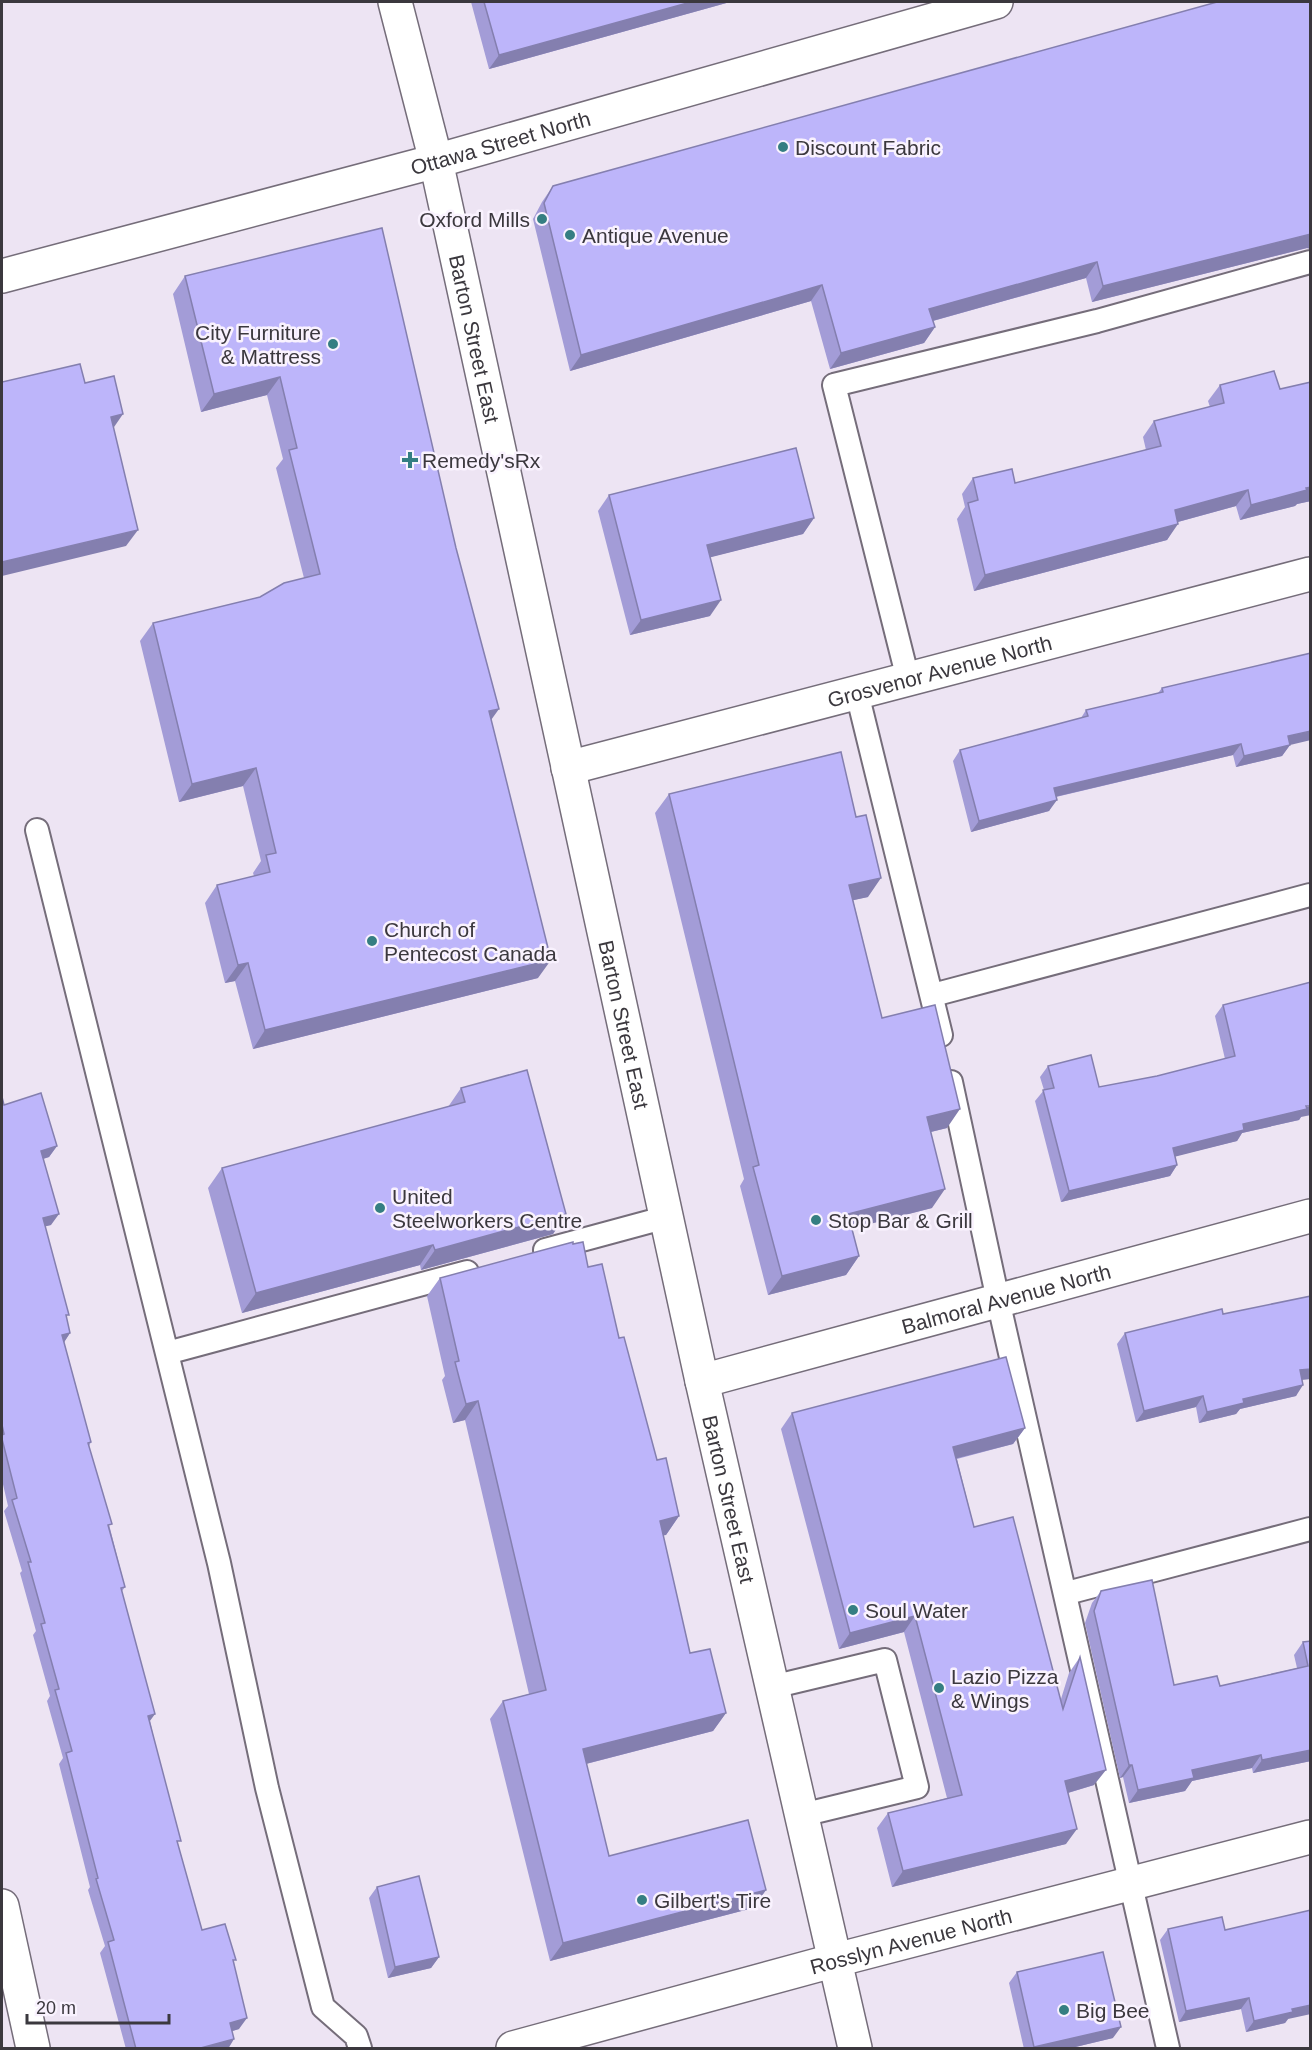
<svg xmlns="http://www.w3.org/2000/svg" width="1312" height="2050" viewBox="0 0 1312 2050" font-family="Arial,sans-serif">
<rect width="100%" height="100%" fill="#ede4f3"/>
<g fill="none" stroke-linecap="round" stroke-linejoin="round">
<defs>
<path id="service" d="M908,679L834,385L1097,321L1310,262
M857,693L941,1035
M37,830L219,1563L267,1788L323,2007L356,2036L360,2048
M933,995L1310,895
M951,1082L998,1300L1168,2048
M545,1250L667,1217
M167,1353L467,1272
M1067,1593L1310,1529
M772,1687L885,1660L917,1787L802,1815"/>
<g id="minor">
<path id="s1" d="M568,768L1310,574"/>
<path id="s2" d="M702,1381L1310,1216"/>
<path d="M2,1906L33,2048"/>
<path id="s3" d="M513,2048L836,1960L1310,1837"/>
</g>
<g id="secondary">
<path id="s4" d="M395,2L436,161L702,1381L855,2048"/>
<path id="s5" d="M2,276L436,161L996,2"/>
</g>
</defs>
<use href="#service" stroke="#756d7a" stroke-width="26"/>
<use href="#minor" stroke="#756d7a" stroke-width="36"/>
<use href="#secondary" stroke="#756d7a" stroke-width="36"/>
<use href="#service" stroke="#fff" stroke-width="22"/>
<use href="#minor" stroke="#fff" stroke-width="33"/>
<use href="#secondary" stroke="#fff" stroke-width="33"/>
</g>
<path fill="#a39cd7" d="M471,2H730L489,69Z
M1311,2V249L1307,248L1092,302L1086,278L933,321L935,327L924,343L830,369L811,301L570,371L533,219L542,202L553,186Z
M382,228L491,720L538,978L253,1049L235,981L225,983L205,903L217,885L254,876L253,873L261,861L243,786L179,802L140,641L153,623L260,597L304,578L276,468L283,459L267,395L201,412L173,294L185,276Z
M1311,382V501L1297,504L1295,506L1240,520L1236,506L1178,522L1167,540L974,591L957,519L965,507L962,494L973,478L1015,483L1146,450L1143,437L1154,421L1210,407L1208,401L1220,385L1280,389Z
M609,495L814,518L803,534L710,557V616L630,635L598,511Z
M1162,688L1290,745L1282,756L1236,767L1233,755L1056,797L1049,811L971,832L953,761L960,750L1081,718L1086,710L1158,693Z
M669,794L868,897L853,900L882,1018L947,1128L931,1132L932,1208L852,1228L859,1256L846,1275L768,1295L740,1186L744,1179L655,813Z
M1223,1005L1301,1117L1299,1120L1242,1133L1237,1141L1175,1156L1177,1165L1170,1176L1061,1202L1035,1101L1044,1090L1040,1077L1048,1066L1099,1087L1157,1076L1225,1059L1215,1016Z
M461,1088L566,1214L553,1234L421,1270L420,1265L242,1313L208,1188L222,1168L448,1107Z
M2,1097L4,1105L57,1146L49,1157L43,1159L51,1225L45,1226L70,1333L64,1342L91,1442L89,1446L125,1587L122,1591L150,1721L178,1844L202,1930L234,1962L239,2029L232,2031L228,2049H126L100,1953L105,1946L88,1890L90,1887L59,1764L63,1758L47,1701L50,1696L33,1635L36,1631L20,1573L22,1571L4,1511L8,1506L2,1480Z
M573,1244L588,1267L619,1338L657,1460L679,1516L666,1535H663L690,1653L726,1713L713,1731L586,1764L609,1856L766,1890L753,1908L550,1961L490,1719L503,1701L529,1694L465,1420L453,1423L442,1380L445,1376L427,1296L440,1278Z
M1223,1314L1302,1380L1296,1396L1240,1409L1236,1414L1199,1423L1196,1407L1136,1422L1117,1344L1125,1333Z
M792,1413L1025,1428L1013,1444L957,1459L974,1527L1061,1699L1069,1673L1080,1657L1094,1785L1068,1793L1066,1844L892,1887L877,1828L888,1813L947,1798L904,1632L839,1649L781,1429Z
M1101,1591L1174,1685L1220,1686L1297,1668L1294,1655L1303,1642L1311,1641V1761L1253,1773L1252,1768L1192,1781L1185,1791L1129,1803L1123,1777L1120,1778L1085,1623L1092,1603Z
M377,1887L439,1957L431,1968L388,1978L369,1898Z
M1168,1929L1225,1930L1288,2019L1285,2023L1246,2032L1241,2009L1179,2022L1160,1940Z
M1017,1972L1113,2038L1067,2049H1024L1009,1983Z"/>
<path fill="#847faf" d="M691,2H730L489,69L499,55Z
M1311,234V249L1307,248L1092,302L1103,286Z
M1097,262L1086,278L918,325L929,309Z
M822,285L811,301L570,371L581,355Z
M935,327L924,343L830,369L841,353Z
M280,377L267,395L201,412L214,394Z
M123,414L112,430L111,417Z
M1311,487V501L1297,504L1295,506L1240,520L1251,505Z
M1248,490L1236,506L1163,526L1175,510Z
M814,518L803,534L696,561L707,545Z
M1178,524L1167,540L974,591L985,575Z
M138,530L126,546L2,576V562Z
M721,600L710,616L630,635L641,620Z
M499,709L486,727L489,711Z
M1311,731V740L1290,745L1282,756L1236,767L1244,756L1288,736Z
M1241,744L1233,755L1046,799L1054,788Z
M256,768L243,786L179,802L192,784Z
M1057,800L1049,811L971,832L979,821Z
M881,878L868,897L836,904L849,885Z
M551,960L538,978L253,1049L265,1030Z
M248,963L235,981L225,983L238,965Z
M1311,1106V1115L1301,1117L1299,1120L1242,1133L1237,1141L1166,1159L1173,1148L1243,1124Z
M960,1109L947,1128L914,1136L927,1117Z
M57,1146L49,1157L33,1162L41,1151Z
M1177,1165L1170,1176L1061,1202L1069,1191Z
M945,1189L932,1208L835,1233L848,1214Z
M59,1214L51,1225L35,1229L43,1218Z
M566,1214L553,1234L421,1270L435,1250Z
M433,1245L420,1265L242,1313L256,1293Z
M859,1256L846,1275L768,1295L782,1276Z
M70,1333L63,1344L62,1335Z
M1311,1369V1379L1292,1381L1300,1370Z
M1303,1385L1296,1396L1240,1409L1236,1414L1199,1423L1207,1412L1243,1399Z
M1203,1396L1196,1407L1136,1422L1144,1411Z
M478,1401L465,1420L453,1423L466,1404Z
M1025,1428L1013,1444L942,1462L953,1447Z
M679,1516L666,1535L647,1539L660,1521Z
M915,1616L904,1632L839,1649L850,1633Z
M726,1713L713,1731L570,1768L583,1749Z
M155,1714L147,1725L148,1716Z
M1311,1750V1761L1253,1773L1262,1760Z
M1261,1755L1252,1768L1192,1781L1185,1791L1129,1803L1138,1790L1192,1770Z
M1129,1765H1132L1123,1777L1120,1778Z
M1106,1770L1094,1785L1054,1797L1065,1781Z
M1077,1829L1066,1844L892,1887L903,1871Z
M766,1890L753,1908L550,1961L563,1943Z
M439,1957L431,1968L388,1978L395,1967Z
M1249,1998L1241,2009L1179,2022L1186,2011Z
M1311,2005V2014L1288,2019L1285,2023L1246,2032L1254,2021L1292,2009Z
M247,2018L239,2029L223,2034L230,2023Z
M1121,2027L1113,2038L1067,2049H1033L1034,2047Z
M234,2039L228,2049H197Z"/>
<path fill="#bdb5fa" stroke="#847faf" stroke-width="1.5" d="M484,2H691L499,55Z
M1217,2H1311V234L1103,286L1097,262L929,309L935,327L841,353L822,285L581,355L544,203L553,186Z
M382,228L456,548L499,709L489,711L551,960L265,1030L248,963L238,965L217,885L270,872L266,855L276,853L256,768L192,784L153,623L260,597L284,583L320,574L289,450L297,448L280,377L214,394L185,276Z
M80,364L85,383L114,376L123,414L111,417L138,530L2,562V382Z
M1274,371L1280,389L1311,382V487L1306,488L1307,490L1251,505L1248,490L1175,510L1178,524L985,575L968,503L978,500L973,478L1012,469L1015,483L1161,446L1154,421L1224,403L1220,385Z
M796,448L814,518L707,545L721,600L641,620L609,495Z
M1311,653V731L1288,736L1290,745L1244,756L1241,744L1054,788L1057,800L979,821L960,750L1088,716L1086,710L1163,692L1162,688Z
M841,752L856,817L866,815L881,878L849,885L882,1018L935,1005L960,1109L927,1117L945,1189L848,1214L859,1256L782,1276L753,1167L759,1165L669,794Z
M1311,982V1106H1306L1307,1109L1243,1124L1244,1130L1173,1148L1177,1165L1069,1191L1043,1090L1054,1088L1048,1066L1091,1055L1099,1087L1157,1076L1235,1056L1223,1005Z
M527,1070L566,1214L435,1250L433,1245L256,1293L222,1168L465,1102L461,1088Z
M41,1093L57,1146L41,1151L59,1214L43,1218L69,1315H66L70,1333L62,1335L91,1442L88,1443L112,1524L108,1525L125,1587L121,1588L155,1714L148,1716L181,1841H177L202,1930L225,1924L236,1960H233L247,2018L230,2023L234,2039L197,2049H136L108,1942L114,1940L96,1879L98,1878L66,1753L72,1751L55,1690L59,1689L41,1624L45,1623L28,1562H31L12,1500L17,1498L2,1439V1435L4,1434L2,1425V1097L4,1105Z
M573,1242V1244L583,1242L588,1267L602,1264L619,1338L624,1337L657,1460L666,1458L679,1516L660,1521L690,1653L710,1649L726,1713L583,1749L609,1856L748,1820L766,1890L563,1943L503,1701L546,1690L478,1401L466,1404L455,1362L459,1361L440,1278Z
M1311,1296V1369L1300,1370L1303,1385L1243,1399L1244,1403L1207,1412L1203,1396L1144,1411L1125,1333L1222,1309L1223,1314Z
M1006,1357L1025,1428L953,1447L974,1527L1013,1517L1063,1709L1080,1657L1106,1770L1065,1781L1077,1829L903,1871L888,1813L962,1795L915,1616L850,1633L792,1413Z
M1152,1580L1174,1685L1217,1676L1220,1686L1308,1666L1303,1642L1311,1641V1750L1262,1760L1261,1755L1192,1770L1194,1778L1138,1790L1132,1765H1129L1094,1611L1101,1591Z
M419,1876L439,1957L395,1967L377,1887Z
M1311,1910V2005L1292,2009L1293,2012L1254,2021L1249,1998L1186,2011L1168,1929L1222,1917L1225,1930Z
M1103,1952L1121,2027L1034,2047L1017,1972Z"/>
<g fill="#357e82" stroke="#f9f2fe" stroke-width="2">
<circle cx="783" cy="147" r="6"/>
<circle cx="542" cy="219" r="6"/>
<circle cx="570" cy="235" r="6"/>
<circle cx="333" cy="344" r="6"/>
<path d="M407 451h6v6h6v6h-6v6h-6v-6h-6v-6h6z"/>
<circle cx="372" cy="941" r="6"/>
<circle cx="380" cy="1208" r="6"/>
<circle cx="816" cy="1220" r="6"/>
<circle cx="853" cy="1610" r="6"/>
<circle cx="939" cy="1688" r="6"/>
<circle cx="642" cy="1900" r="6"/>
<circle cx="1064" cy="2010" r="6"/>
</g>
<g text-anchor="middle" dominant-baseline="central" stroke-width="5" stroke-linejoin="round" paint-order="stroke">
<g font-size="21" fill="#3b383e" stroke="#f9f2fe">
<text stroke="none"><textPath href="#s5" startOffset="516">Ottawa Street North</textPath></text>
<text stroke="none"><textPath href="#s4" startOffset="346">Barton Street East</textPath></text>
<text stroke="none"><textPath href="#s1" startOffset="384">Grosvenor Avenue North</textPath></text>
<text stroke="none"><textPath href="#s4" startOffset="1048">Barton Street East</textPath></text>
<text stroke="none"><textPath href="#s2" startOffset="315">Balmoral Avenue North</textPath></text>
<text stroke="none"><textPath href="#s4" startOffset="1534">Barton Street East</textPath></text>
<text stroke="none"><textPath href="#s3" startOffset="412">Rosslyn Avenue North</textPath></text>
</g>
<g font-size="21" fill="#3b383e" stroke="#f9f2fe" text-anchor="start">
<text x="795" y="147">Discount Fabric</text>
<text x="530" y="219" text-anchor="end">Oxford Mills</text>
<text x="582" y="235">Antique Avenue</text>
<text x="321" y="332" text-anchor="end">City Furniture<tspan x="321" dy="24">&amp; Mattress</tspan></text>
<text x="422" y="460">Remedy'sRx</text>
<text x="384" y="929">Church of<tspan x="384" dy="24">Pentecost Canada</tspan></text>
<text x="392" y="1196">United<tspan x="392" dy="24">Steelworkers Centre</tspan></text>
<text x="828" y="1220">Stop Bar &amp; Grill</text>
<text x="865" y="1610">Soul Water</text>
<text x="951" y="1676">Lazio Pizza<tspan x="951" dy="24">&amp; Wings</tspan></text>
<text x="654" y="1900">Gilbert's Tire</text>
<text x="1076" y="2010">Big Bee</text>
</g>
</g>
<rect width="1312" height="2050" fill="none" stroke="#3b383e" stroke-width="6"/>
<path d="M27 2014v9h142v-9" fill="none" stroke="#3b383e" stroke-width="3"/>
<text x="36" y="2014" font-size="18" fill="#3b383e" stroke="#f9f2fe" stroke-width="4.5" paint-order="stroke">20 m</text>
</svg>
